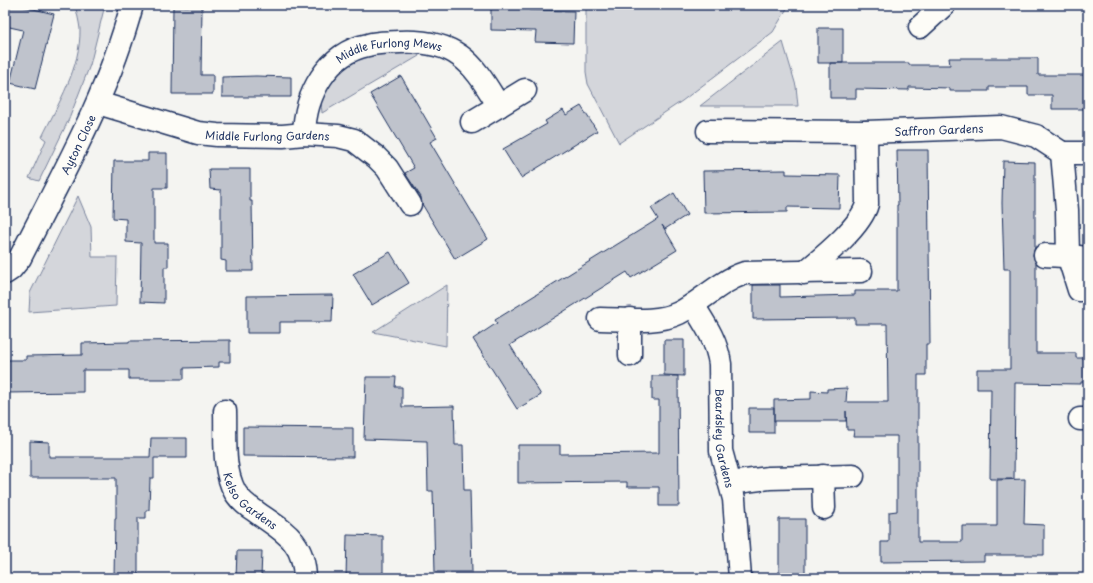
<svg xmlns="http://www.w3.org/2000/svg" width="1093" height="583" viewBox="0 0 1093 583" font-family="'Playpen Sans',sans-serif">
<rect width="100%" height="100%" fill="#f4f4f1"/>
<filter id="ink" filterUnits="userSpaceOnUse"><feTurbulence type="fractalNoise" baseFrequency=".025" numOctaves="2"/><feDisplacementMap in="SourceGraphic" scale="8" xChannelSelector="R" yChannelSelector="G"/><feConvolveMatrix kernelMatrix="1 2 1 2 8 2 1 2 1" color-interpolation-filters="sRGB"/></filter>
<g filter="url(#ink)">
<path fill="#d4d6db" stroke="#78829c" d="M75,5H105L90,65L69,119L39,181L29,178L46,140L42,137C58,104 81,67 80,29C79,21 77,13 75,5Z
M586,5H789L773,32L682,101L619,143L588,84L586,72Z
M783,42L796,86L798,106H700Z
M417,52L419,56L322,113C320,97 322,93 332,79C334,76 336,72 339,69C360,51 392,53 417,52Z
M78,196L91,227L92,257H117L116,306L29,312L30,293Z
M447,285L446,346L373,332Z"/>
<path fill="#bfc3cc" stroke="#1b2f5e" d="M5,5H17L54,14L35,89L10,83L23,30L5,26Z
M491,5H530L529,10L574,11L573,43L535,42L536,31L491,30Z
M173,6H202L201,75H213V94H172Z
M818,28H843V63H818Z
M949,58H1038V75H1088V109H1052V95H1028V87H989V91H950V88L909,87V90L856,89V98H830V63H909V65H950Z
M256,76L291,77V97H222V77Z
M401,76L437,138L430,142L488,239L455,259L422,204L421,197L405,173L414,168L370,94Z
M581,106L597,131L521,178L503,149L547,124L545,121L563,110L566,115Z
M897,150H928L930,344H926V375H918V542H962V526H997V480L1025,479L1024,524L1044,525V555H984V561L881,562V542H889V512L897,511V436H853L854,430H847L846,411V421H774V400L811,399V391L827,392V389L847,388L846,402H888L887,324H855V318L753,319V285H780V297L855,295V291H897V205H898Z
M148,153H167V188H154V243H168V267H164V303L140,302L141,243L126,242V219L113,218L114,161H148Z
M1003,161L1035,162V247L1033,255L1036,263V353H1076V358H1088V382H1081V384L1015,383L1014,479H990L991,389H977V369H1010V269H1004L1002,203Z
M209,169H250V201H252L253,271H226V261L221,260V190L210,189Z
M786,170V174L840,175L839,208L787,207V212L704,213L703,171Z
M674,193L687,215L665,229L662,225L677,250L631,278L627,272L510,345L541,395L517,409L473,339L497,323L495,320L658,219L651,208Z
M390,252L409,283L372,305L353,274Z
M333,295L332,322H280V333H247V296Z
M230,340V362H219V367L184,368V379H129V370H83V392L5,393V360H26V356L82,355V343L129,342V341Z
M664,340H684V376L664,375Z
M652,376H678L679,506H659V487H627V482L518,483V445H560V454L659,453V400H652Z
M366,377H396L395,387H402V407L454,406L455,445H463L464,490H470L472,572H435L433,491H428L427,441L364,439Z
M749,408H774V433H749Z
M243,427L353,428V457L243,456Z
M151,438H187V458H154V478H150L149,510H146V518H138V578H114L115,518H116V478H30V441L49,442V457H150Z
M779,519H805V578H779Z
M347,535L383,536V573L377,574V578H346Z
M237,551H262L261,578H236Z"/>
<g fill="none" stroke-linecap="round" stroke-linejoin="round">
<defs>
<g id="minor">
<path d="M920,27L944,5"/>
<path id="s1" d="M98,103L198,133L217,135L283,136L304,134L338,136L354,140L376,157L387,168L410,204"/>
<path d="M472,122L525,90"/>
<path id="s2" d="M708,131L866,132L1001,127L1036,136L1062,153"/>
<path id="s3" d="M304,134C305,95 327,53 368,45C378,42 389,43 399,42C420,41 442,43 460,56C477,68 488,89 499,106"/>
<path d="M1062,153L1067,210L1068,255L1079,290"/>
<path d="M1062,153H1088"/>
<path d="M1045,255C1060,256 1074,256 1088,258"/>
<path id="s4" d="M5,273L11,269L20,258C62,175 108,95 132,5"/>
<path d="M804,273C822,258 861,227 867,204L866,132"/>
<path id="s5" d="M693,305C705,324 717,341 720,364L721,451L734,499L740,578"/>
<path d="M600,319C625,319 656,324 679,313C702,301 720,281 745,273L861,271"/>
<path d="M630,319V355"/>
<path id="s6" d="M225,411C226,437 222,468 235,492C240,500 247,506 255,511C282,531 304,539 305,578"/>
<path d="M1080,419H1088"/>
<path d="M823,476L824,508"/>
<path d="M730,483L769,478L853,476"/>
</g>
</defs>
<use href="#minor" stroke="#1b2f5e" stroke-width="25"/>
<use href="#minor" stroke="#fdfcf7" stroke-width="22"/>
</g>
</g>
<g text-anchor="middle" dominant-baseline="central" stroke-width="4" stroke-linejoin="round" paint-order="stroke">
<g font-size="11" fill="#1b2f5e" stroke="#fdfcf7">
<text stroke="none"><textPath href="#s3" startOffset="138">Middle Furlong Mews</textPath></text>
<text stroke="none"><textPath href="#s2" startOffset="231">Saffron Gardens</textPath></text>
<text stroke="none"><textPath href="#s1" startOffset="174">Middle Furlong Gardens</textPath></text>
<text stroke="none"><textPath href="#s4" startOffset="149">Ayton Close</textPath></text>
<text stroke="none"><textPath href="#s5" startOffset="140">Beardsley Gardens</textPath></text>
<text stroke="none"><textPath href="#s6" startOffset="99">Kelso Gardens</textPath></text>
</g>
</g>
<rect width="1093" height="583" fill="none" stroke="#fdfcf7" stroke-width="20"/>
<rect x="10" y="10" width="1073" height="563" fill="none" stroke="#1b2f5e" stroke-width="1.5" filter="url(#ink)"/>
</svg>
